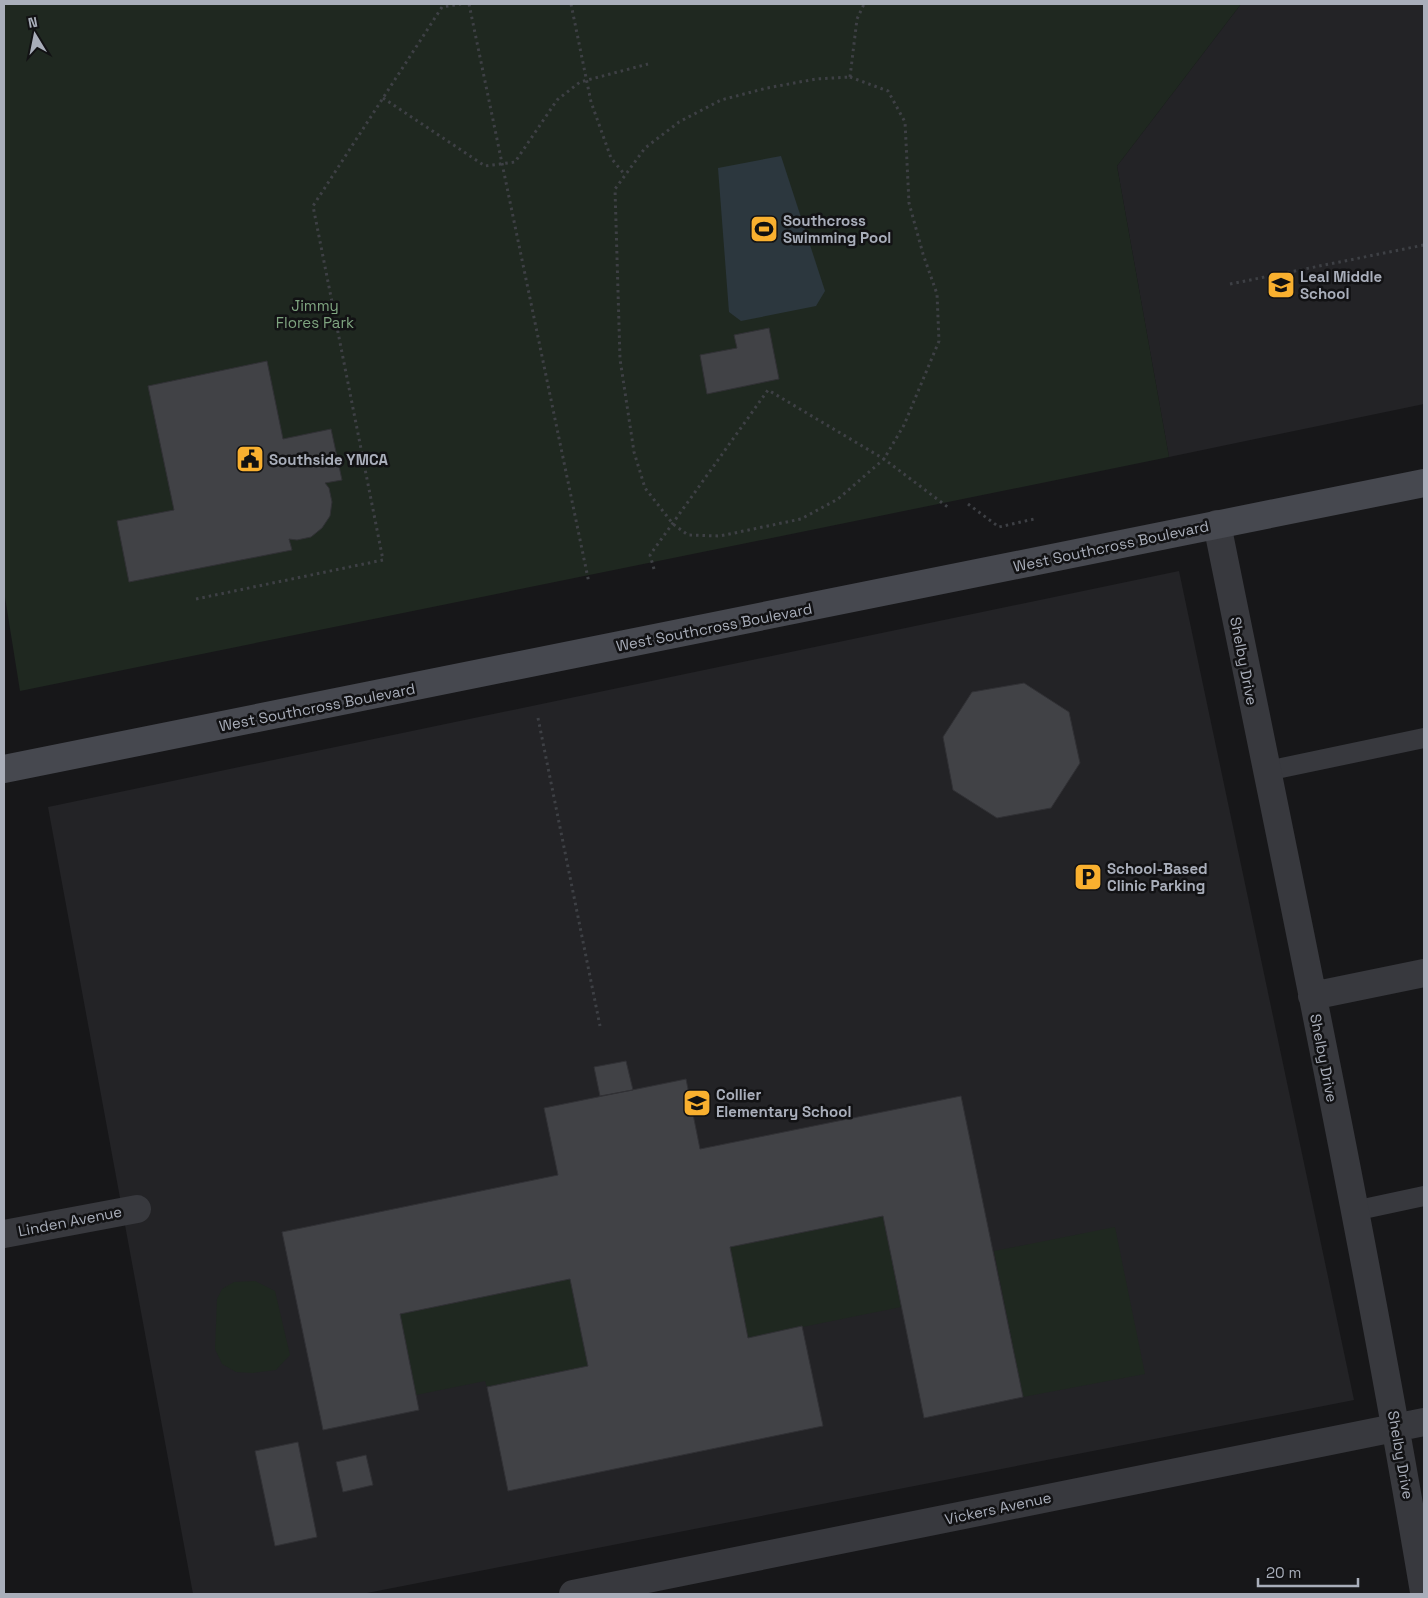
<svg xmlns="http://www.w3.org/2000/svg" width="1428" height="1598" viewBox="0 0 1428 1598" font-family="'Space Grotesk',sans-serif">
<rect width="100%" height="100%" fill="#171719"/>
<path fill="#232326" d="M1241,4H1424V404L1169,457L1117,166Z
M1179,571L1354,1400L362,1594H193L48,807Z"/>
<path fill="#1f2820" d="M4,4H1241L1117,166L1169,457L20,691L4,591Z
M883,1216L901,1307L748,1338L730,1247Z
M1115,1227L1145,1374L1023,1397L994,1251Z
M570,1279L588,1366L487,1387L485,1381L416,1395L400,1314Z
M255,1281L275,1291L290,1355L276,1370L253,1373L236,1372L222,1364L215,1349L217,1299L222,1289L234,1282Z"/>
<path fill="#2c373e" d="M781,156L825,291L816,306L741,321L729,312L718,168Z"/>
<path fill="#414246" stroke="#313135" d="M769,328L779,379L707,394L700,355L737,348L734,335Z
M267,361L283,439L331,429L342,480L325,483L329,488L332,502L330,516L322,528L311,537L297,540L289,539L292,550L129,582L117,521L174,510L148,386Z
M1024,683L1069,712L1080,763L1051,808L997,818L953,790L943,737L972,692Z
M626,1061L633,1090L600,1096L594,1067Z
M686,1079L700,1149L961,1096L1023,1397L924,1418L883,1216L730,1247L748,1338L802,1326L823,1426L508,1491L487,1387L588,1366L570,1279L400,1314L419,1410L323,1430L282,1232L558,1175L544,1108Z
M298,1442L317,1537L275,1546L255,1451Z
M366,1455L373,1485L343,1492L336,1462Z"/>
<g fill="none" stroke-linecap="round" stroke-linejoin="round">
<path stroke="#3e4045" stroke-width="3" stroke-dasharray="2.5 4" stroke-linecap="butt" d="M469,4L589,583
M571,4L591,102L611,158L625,175
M850,77L888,91L905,122L909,203L923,254L937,294L939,341L904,425L884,459L838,499L801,519L720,536L688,535L673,524L645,488L634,452L620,359L615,189L645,148L679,122L721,100L767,88L816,79Z
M850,77L857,19L864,4
M383,98L485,166L515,162L557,100L580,82L648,64
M1230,284L1424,245
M968,504L999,527L1034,519
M654,569L650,555L768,390L884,459L949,508
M196,599L383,560L313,206L442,7L461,4
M538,718L600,1026"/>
<path stroke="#38393e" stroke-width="20" d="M1267,771L1424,738
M1354,1211L1424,1196"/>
<path stroke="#38393e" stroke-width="28" d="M1217,524C1289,880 1364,1235 1424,1592
M1312,996L1424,973
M4,1234L137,1209
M573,1594L1424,1422"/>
<path stroke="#46484f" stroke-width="28" d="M4,769L1424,483"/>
</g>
<defs>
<symbol id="stadium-square" viewBox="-11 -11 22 22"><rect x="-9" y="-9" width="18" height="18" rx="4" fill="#f9b02f" stroke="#121214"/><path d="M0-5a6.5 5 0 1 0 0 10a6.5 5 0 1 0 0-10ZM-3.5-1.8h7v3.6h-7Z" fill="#111"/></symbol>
<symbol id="school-square" viewBox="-11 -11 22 22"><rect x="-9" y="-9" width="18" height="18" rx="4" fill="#f9b02f" stroke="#121214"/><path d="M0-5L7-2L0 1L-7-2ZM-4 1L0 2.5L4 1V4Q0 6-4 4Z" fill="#111"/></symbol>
<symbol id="civic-square" viewBox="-11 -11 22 22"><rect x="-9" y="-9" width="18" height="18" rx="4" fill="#f9b02f" stroke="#121214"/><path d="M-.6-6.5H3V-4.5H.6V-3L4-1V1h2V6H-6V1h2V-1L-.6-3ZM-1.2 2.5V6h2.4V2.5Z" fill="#111"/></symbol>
<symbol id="parking-square" viewBox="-11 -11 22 22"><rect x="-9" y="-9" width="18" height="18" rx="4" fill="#f9b02f" stroke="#121214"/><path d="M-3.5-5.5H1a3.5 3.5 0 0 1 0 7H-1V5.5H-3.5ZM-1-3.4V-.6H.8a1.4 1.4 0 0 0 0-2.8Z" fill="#111"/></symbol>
</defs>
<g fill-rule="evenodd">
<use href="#stadium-square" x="748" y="213" width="32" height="32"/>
<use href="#school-square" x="1265" y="269" width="32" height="32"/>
<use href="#civic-square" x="234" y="443" width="32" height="32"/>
<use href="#parking-square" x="1072" y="861" width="32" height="32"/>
<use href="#school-square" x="681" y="1087" width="32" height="32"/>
</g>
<g text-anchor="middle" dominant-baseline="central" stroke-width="5" stroke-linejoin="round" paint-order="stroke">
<g font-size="15" font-weight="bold" fill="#a9aeba" stroke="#121214" text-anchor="start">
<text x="783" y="220">Southcross<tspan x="783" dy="17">Swimming Pool</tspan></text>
<text x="1300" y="276">Leal Middle<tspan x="1300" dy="17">School</tspan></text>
<text x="269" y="459">Southside YMCA</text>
<text x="1107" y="868">School-Based<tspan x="1107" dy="17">Clinic Parking</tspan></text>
<text x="716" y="1094">Collier<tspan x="716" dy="17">Elementary School</tspan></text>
</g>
<g font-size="15" fill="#7fa580" stroke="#121214">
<text x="315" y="305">Jimmy<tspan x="315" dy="17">Flores Park</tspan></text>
</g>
<g font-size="15" fill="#a9aeba" stroke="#121214">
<text transform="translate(1111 546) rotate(-12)">West Southcross Boulevard</text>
<text transform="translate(714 627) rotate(-11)">West Southcross Boulevard</text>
<text transform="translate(1244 661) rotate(79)">Shelby Drive</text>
<text transform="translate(317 707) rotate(-11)">West Southcross Boulevard</text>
<text transform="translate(1324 1058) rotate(79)">Shelby Drive</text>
<text transform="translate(70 1221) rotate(-11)">Linden Avenue</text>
<text transform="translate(1401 1455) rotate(80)">Shelby Drive</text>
<text transform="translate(998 1508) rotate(-12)">Vickers Avenue</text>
</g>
</g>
<rect width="1428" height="1598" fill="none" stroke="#a9aeba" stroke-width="10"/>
<g transform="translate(35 35) rotate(350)" stroke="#121214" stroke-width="4" paint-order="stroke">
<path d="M0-4L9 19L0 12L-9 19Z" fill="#a9aeba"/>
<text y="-8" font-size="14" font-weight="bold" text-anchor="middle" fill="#a9aeba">N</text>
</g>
<path d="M1258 1578v8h100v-8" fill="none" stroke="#a9aeba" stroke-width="2.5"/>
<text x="1266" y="1578" font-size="15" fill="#a9aeba" stroke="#121214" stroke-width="4" paint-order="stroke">20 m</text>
</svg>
